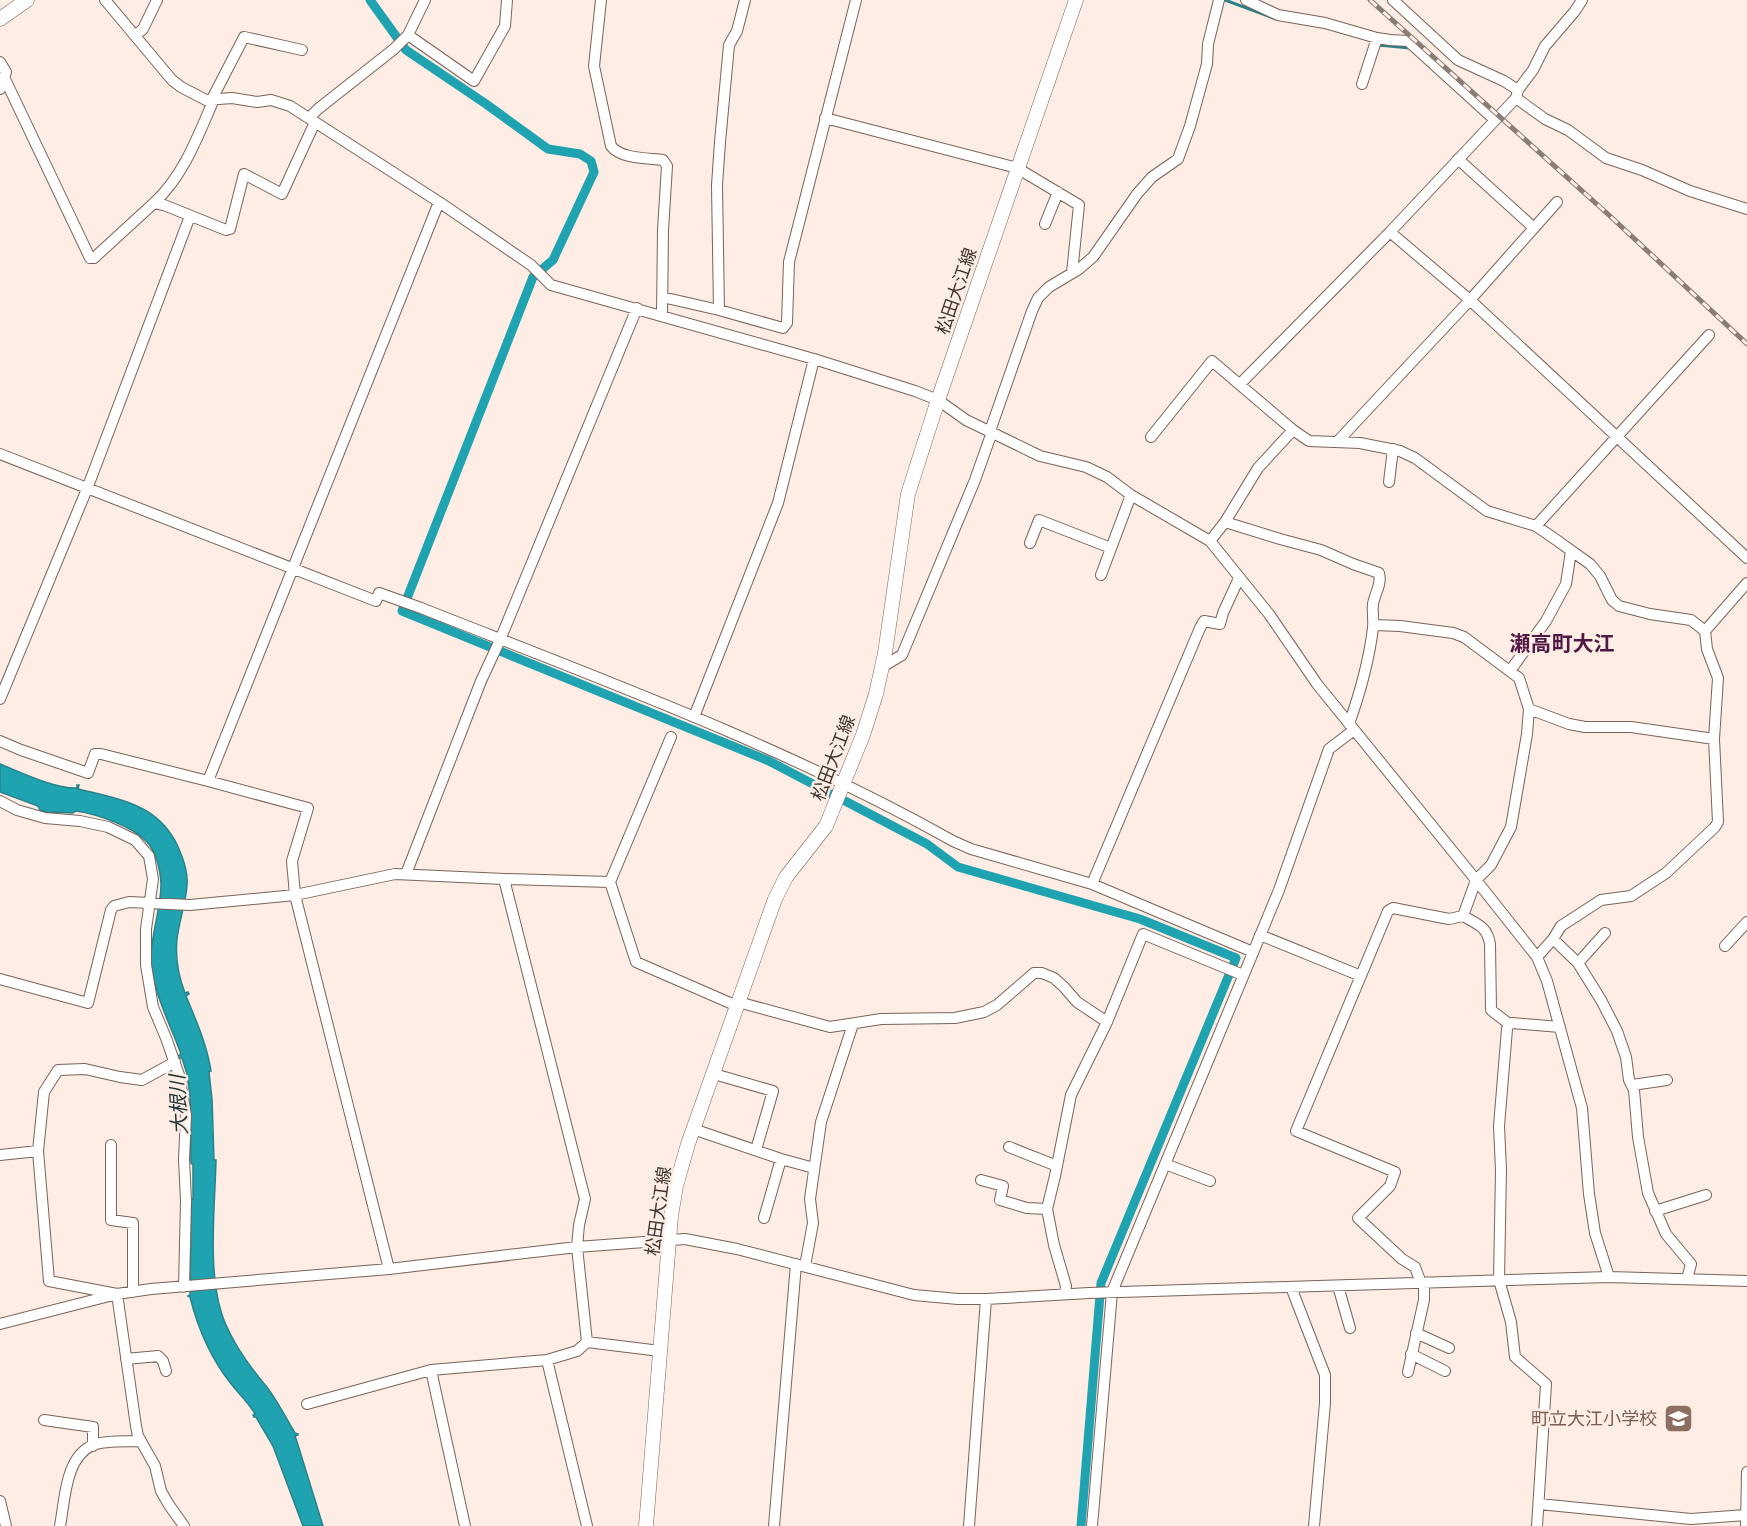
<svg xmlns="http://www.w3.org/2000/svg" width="1747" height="1526" viewBox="0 0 1747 1526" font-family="'IBM Plex Sans','Noto Sans JP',sans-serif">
<rect width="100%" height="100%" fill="#fdede4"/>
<path fill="#1fa3b0" stroke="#288289" stroke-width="1.5" d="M0,764C20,772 55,789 77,788V785H79L78,789C123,800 163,805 181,854C185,864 188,874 187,885C186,903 179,921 177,939C175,959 178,975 185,993L188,992L189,994L186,996C196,1020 207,1045 211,1071L209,1072L212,1099L214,1160H216C215,1208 206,1281 226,1325C236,1348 250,1367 266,1386C277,1400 286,1418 295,1433L298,1434V1435L295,1436L298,1445L323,1526H303L273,1446L256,1417H254L253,1415L255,1414C249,1403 240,1395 232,1385C211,1359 198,1329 190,1297L188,1296L190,1295L191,1201L193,1199V1165L191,1163L190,1096L187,1074L182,1058H178V1056L181,1054C171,1026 153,992 151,962C150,936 161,911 161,885C161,872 156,851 147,842C132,826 97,814 76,811L73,813L52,812L50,813L40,810L38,806L0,792Z"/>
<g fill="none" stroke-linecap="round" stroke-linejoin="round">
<path stroke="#288289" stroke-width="3" d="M1225,0L1276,19
M1378,45L1410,48"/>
<path stroke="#1fa3b0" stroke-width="9" d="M370,0L406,50L486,104L548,149L580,154L591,161L594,172L553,260L533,277L402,611L769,761L927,844L958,867L1140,919L1236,958L1101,1283L1081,1526"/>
<defs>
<path id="minor" d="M105,0L172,80L181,87L206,100L232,98L257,102L271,100L290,106L439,202L531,265L551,285L814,359L915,391L938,400L966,420L1040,456L1086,467L1107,477L1131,495L1210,541L1269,614L1317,684L1476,880L1537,957L1547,981L1582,1108L1589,1194L1595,1233L1609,1277
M601,0L594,66L611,146C621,159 647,158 663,160L667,166L663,230L662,316
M1246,0L1278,15L1325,23L1377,38L1390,40L1408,41L1495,120
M1393,0L1458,60L1504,81L1518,90
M408,35L474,81L505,26L507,0
M135,36L143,29L157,0
M0,62L6,72L0,89
M4,77L90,258H94L154,203L164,205L226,230L230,229L244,174L282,194L315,122
M1362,84L1377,38
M1516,98L1545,119L1568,130L1606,158L1642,170L1690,191L1747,209
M212,99L244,37L302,50
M309,118L318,109L394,49L408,35L425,0
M825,118L1017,168L1079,205L1072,273
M1458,159L1534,228
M154,203C184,175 198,136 214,99
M1045,224L1058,192
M1390,232L1470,300L1747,558
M662,297L719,310L783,328L787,323L789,262L856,0
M719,310L717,185L720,142L729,45L737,31L745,0
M1240,384L1390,232L1516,98L1518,90L1533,70L1545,46L1575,11L1582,0
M990,431L1032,311L1038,298L1049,287L1079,269L1093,257L1137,194L1152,177L1178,159L1190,126L1207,64L1208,44L1219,0
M1151,437L1212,361L1293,430L1309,441L1360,443L1400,451L1415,458L1487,511L1536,526L1555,539L1590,564L1600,576L1612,600L1619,606L1650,614L1691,620L1705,631
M1337,442L1470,300L1557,202
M0,454L376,601L379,593L421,608C601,679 784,746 953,841L971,849L1092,884L1253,952
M1389,482L1393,449
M1225,522L1280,539L1321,550L1353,564L1379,573C1382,584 1375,593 1373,604C1372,612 1374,620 1373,628C1369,660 1360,693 1349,724
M1536,526L1709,335
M1210,541L1225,522L1258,468L1293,430
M1030,543L1039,520L1111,548
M1101,575L1131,495
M1374,625L1400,626L1453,633L1464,637L1519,678L1529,709L1527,734L1511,827L1491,865L1476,880L1463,916
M882,667L902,655L975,480L992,432
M1510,671L1546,621L1566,584L1571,551
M0,699L87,489L190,216
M1529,709L1569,724L1585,727H1631L1714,739
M694,717L778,503L814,359
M671,737L610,882L636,962L737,1006
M0,741L21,750L88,773L95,754H101L208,781L308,808L292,861L295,895L389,1269
M208,781L439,202
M0,801L17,810L45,818L80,821L108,827L135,840L149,856L153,879L146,929V965L153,1007L166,1038L179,1075L186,1115L184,1159L186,1201L184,1287
M406,874L481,681L500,640L637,308
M1092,884L1200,628L1204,621L1220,624L1223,613L1239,578
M1260,935L1361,976
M1553,939L1578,963L1601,1000L1617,1031L1626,1057L1629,1080L1634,1090L1638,1137L1648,1193L1666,1234L1691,1264L1687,1279
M1725,946L1747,922
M1537,957L1553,939L1561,926L1601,900L1631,896L1666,873L1715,827L1718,822L1714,739L1718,678L1707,649L1705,631L1747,583
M1578,963L1605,933
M0,979L88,1003L111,910L114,906L129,902L190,905L295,895L395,874L504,879L610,882
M738,1002L830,1027L881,1019L955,1018L984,1012L997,1005L1034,973H1042L1054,978L1064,987L1077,1002L1107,1022
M175,1062L142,1080L120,1077L85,1069L58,1070L44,1092L38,1151L49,1281L117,1294L136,1426L138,1436L155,1466L161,1491L169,1505L184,1526
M714,1074L773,1091L756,1150
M1632,1085L1667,1080
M693,1129L781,1159L764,1218
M111,1145V1220L133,1223V1292
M1009,1147L1057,1166
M0,1155L38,1151
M781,1159L814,1168
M1165,1164L1210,1181
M981,1180L1003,1186L1000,1200L1027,1208L1047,1209
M1655,1211L1706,1195
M805,1266L813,1223L810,1199L821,1122L853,1024
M1421,1283L1415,1267L1402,1259L1358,1218L1390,1186L1395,1172L1296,1131L1388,911L1393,908L1449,919L1463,916C1477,924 1487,926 1490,944L1491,1010L1509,1024
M1338,1286L1350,1328
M1291,1287L1325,1375V1403L1314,1526
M1065,1294L1066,1286L1054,1245L1047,1209L1055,1176L1071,1095L1107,1022L1143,934L1243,975
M0,1324L117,1294L151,1289L389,1269L577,1247L685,1239L737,1249L914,1295L958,1299H986L1089,1293L1609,1277L1747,1281
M1416,1333L1449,1348
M587,1342L660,1351
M1411,1354L1445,1371
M126,1359L158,1356L163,1361L166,1371
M547,1360L587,1526
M431,1370L465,1526
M1408,1372L1424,1300V1283
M307,1404L431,1370L547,1360L577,1351L587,1342L577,1247L579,1225L585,1199L504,879
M44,1420L93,1427V1446
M0,1501L6,1526
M1539,1504L1691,1519L1746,1515
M60,1526C65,1500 65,1457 93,1445C107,1440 127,1442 141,1441
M774,1526L796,1264
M969,1526L986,1299
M1092,1526L1112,1292L1279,890L1329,749L1354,730
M1537,1526L1546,1384L1515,1357L1511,1322L1499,1280L1501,1170L1499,1126L1507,1029L1509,1024L1512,1023L1560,1027
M1746,1526L1747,1472"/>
<path id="major" d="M0,19L27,0
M646,1526L671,1216L676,1186L688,1144L775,899L786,877L826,826L863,735L876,694L885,653L908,494L938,400L1076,0"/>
</defs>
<use href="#minor" stroke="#7a6357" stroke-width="12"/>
<use href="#major" stroke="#7a6357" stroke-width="15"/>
<use href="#minor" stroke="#fff" stroke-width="10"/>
<use href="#major" stroke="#fff" stroke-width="14"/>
<defs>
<path id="rail" d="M1370,0L1610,216L1747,344"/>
</defs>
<use href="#rail" stroke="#887c75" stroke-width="5"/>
<use href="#rail" stroke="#fdede4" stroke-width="3" stroke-dasharray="9" stroke-linecap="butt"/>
</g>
<defs>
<symbol id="school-square" viewBox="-11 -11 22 22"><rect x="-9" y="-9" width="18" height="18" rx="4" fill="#8d6e63" stroke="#fdede4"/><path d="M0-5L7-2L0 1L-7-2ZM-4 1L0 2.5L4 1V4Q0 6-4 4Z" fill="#fff"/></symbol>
</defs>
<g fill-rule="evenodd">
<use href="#school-square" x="1662" y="1402" width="33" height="33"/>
</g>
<g text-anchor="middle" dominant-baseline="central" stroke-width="5" stroke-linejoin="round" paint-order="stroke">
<g font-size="18" fill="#3e342f" stroke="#fdede4">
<text transform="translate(956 291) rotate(-71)">松田大江線</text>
<text transform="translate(833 758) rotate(-69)">松田大江線</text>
<text transform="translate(658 1211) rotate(-82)">松田大江線</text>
</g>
<g font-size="18" fill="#785e54" stroke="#fdede4" text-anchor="end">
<text x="1657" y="1418">町立大江小学校</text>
</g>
<g font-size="20" font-style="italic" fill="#1e3335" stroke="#fdede4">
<text transform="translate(178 1105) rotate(-93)">大根川</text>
</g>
<g font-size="21" font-weight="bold" fill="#501842" stroke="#fdede4">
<text x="1562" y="643">瀬高町大江</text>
</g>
</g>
</svg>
